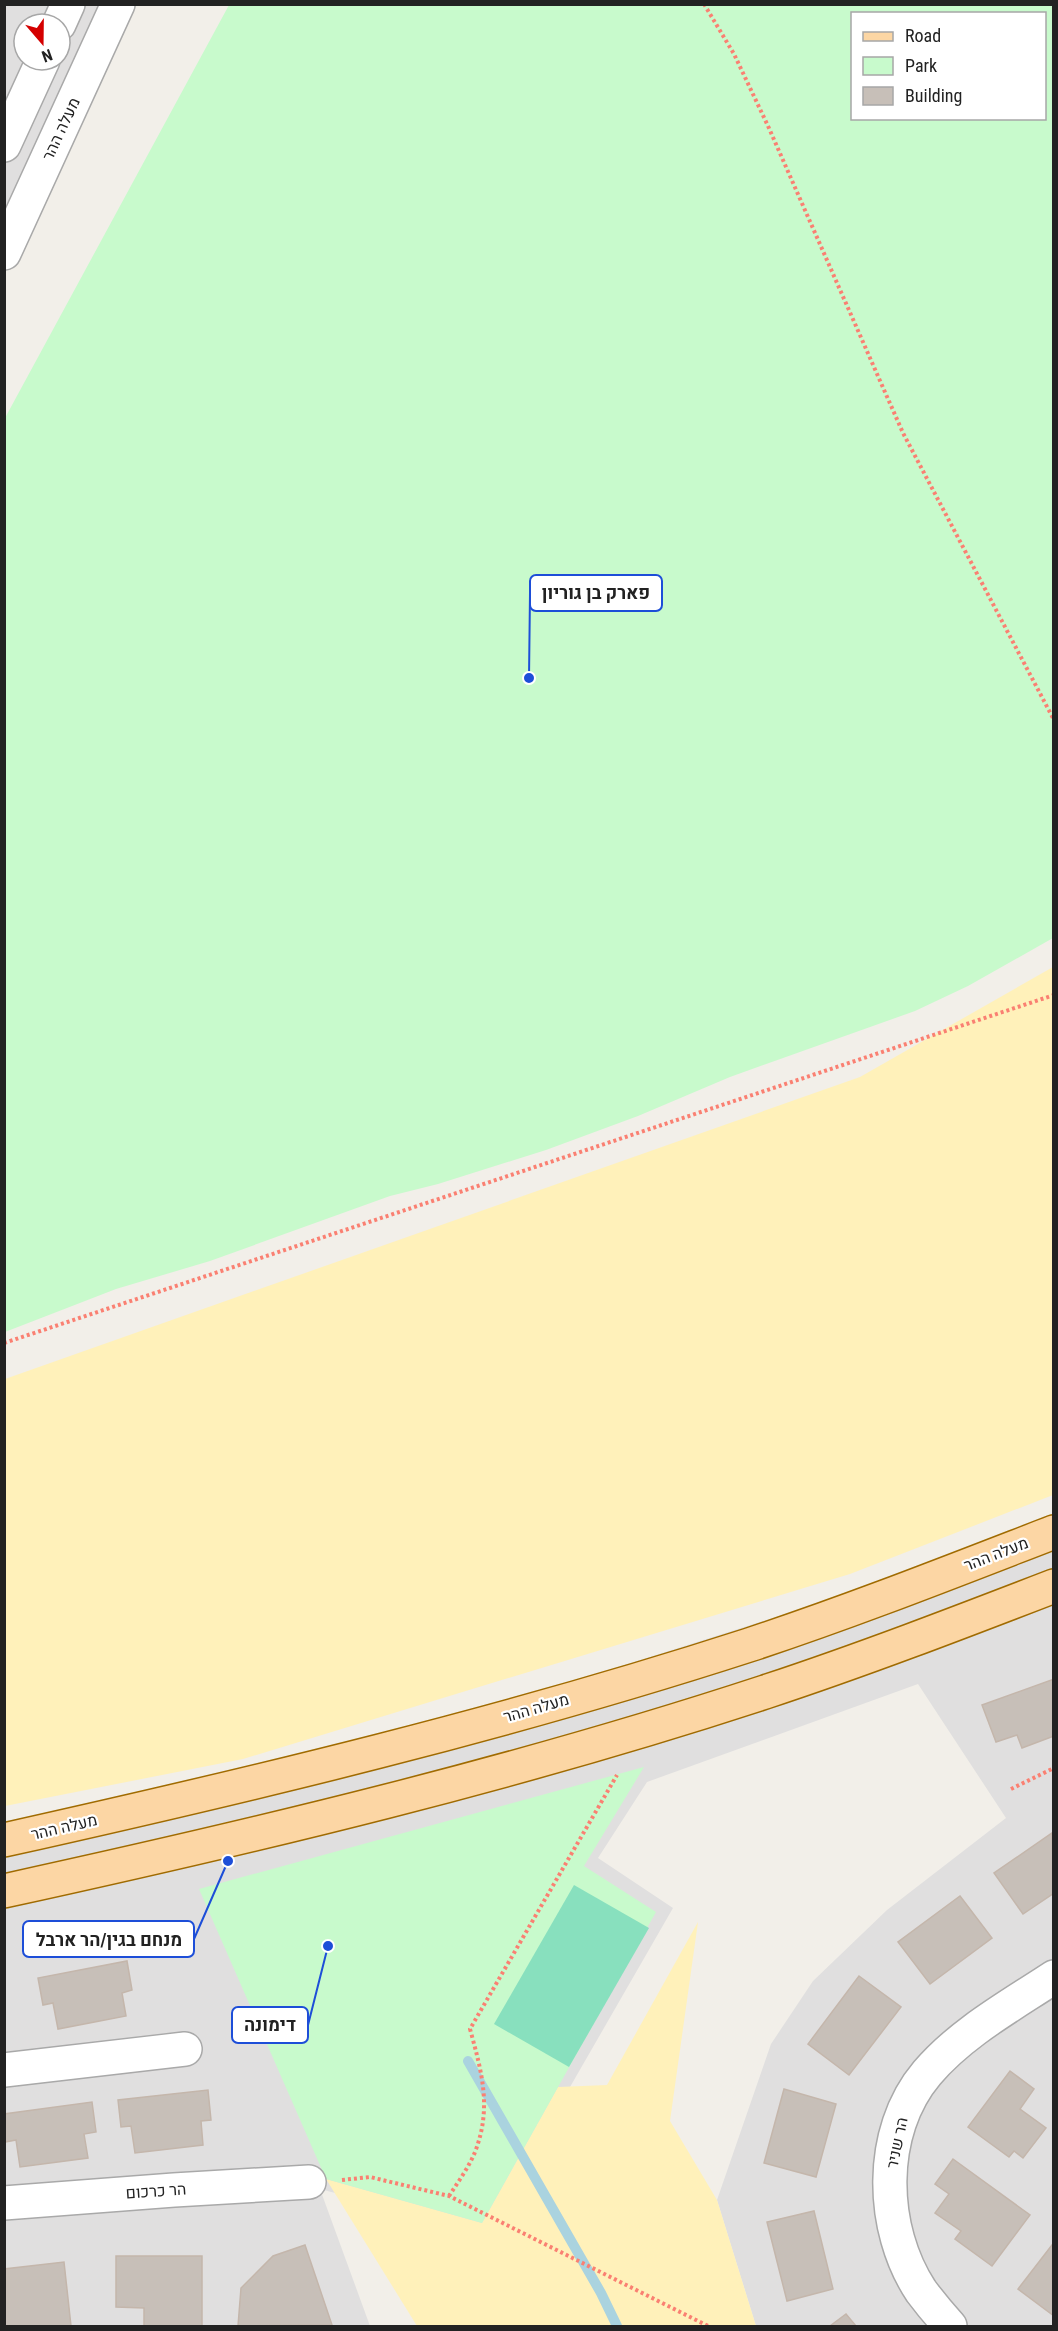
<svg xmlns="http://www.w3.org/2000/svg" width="1058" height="2331" viewBox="0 0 1058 2331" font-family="'Roboto Condensed',Heebo,sans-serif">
<rect width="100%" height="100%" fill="#f2efe9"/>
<path fill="#e0dfdf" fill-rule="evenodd" d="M5,5H108L5,237ZM24,24H60V60H24Z
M1053,1521V2326H756L717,2200L771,2044L813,1981L887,1910L1006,1818L918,1684L647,1782L598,1858L673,1908L486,2233L320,2189L370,2326H5L4,1847L151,1815L994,1548Z"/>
<path fill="#fff1ba" d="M1053,967V1495L850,1574L243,1759L5,1806V1379L860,1077Z
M698,1922L670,2121L717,2200L756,2326H417L326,2179L482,2223L558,2087L607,2085Z"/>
<path fill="#c8facc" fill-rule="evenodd" d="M229,5H1053V938L968,986L915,1011L730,1077L638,1116L546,1150L438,1184L390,1196L210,1261L116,1289L5,1332V418ZM852,14H1044V118H852Z
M644,1767L584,1866L656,1912L482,2223L326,2179L199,1889Z"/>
<path fill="#88e0be" d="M574,1885L649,1928L569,2067L494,2024Z"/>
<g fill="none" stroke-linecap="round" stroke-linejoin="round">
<path stroke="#aad3df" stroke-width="10" d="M468,2061L601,2293L617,2326"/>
</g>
<path fill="#c7bfb8" stroke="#c4b6ab" stroke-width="1.5" d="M1054,1679V1736L1022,1748L1017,1735L996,1742L982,1705Z
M1052,1833L1054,1893L1023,1914L994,1873Z
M960,1896L992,1938L930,1984L898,1942Z
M127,1961L132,1990L122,1993L126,2016L58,2029L53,2003L43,2005L38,1978Z
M859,1976L901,2007L849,2075L808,2044Z
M1010,2071L1034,2089L1020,2109L1046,2128L1023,2158L1014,2151L1009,2157L968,2127Z
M784,2089L836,2104L816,2177L764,2163Z
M208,2090L211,2120L201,2121L203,2145L135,2153L131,2126L121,2127L118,2100Z
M92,2102L96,2132L84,2134L88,2158L20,2167L16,2140L5,2142L4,2114Z
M953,2159L1030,2215L992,2266L955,2239L961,2231L935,2213L949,2194L935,2184Z
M814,2211L833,2289L787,2301L767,2222Z
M305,2245L332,2325L238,2326L241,2288L273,2256Z
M1052,2245L1054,2246V2316L1018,2289Z
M116,2256H202V2326H144V2308L116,2307Z
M64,2262L71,2326H5L4,2269Z
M846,2314L856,2326H830Z"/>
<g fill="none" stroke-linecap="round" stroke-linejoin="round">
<defs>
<path id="minor" d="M59,24L68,4
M4,145L43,60
M4,253L118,4
M4,2070L185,2049
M4,2203L174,2190L309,2182
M950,2326C940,2315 930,2303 921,2291C880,2229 877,2132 927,2073C961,2033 1010,2006 1054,1977"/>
<path id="major" d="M4,1840C255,1784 505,1724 749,1645C852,1611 953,1571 1054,1532
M4,1891C260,1835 515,1774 765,1692C862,1660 958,1623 1054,1586"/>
</defs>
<use href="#minor" stroke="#a9a9a9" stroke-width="36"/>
<use href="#major" stroke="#a06b00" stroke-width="36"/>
<path stroke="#fa8072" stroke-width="4" stroke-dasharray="3 3" stroke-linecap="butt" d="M704,4L734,54L768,126L903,433L1054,720
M4,1343L1054,995
M1011,1789L1054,1768
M342,2180L370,2177L449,2196L708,2326
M449,2196C458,2182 469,2167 475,2152C492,2108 482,2073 470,2029L617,1775"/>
<use href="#minor" stroke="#fff" stroke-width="33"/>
<use href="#major" stroke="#fcd6a4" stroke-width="33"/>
</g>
<g text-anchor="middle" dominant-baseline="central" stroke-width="4.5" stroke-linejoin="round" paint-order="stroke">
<g font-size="16" fill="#222" stroke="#fff">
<text transform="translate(61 129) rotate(-65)">מעלה ההר</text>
<text transform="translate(996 1554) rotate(-21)">מעלה ההר</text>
<text transform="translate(536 1708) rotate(-16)">מעלה ההר</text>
<text transform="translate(64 1827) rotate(-13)">מעלה ההר</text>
<text transform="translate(897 2143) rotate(-78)">הר שניר</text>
<text transform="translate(156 2191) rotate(-4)">הר כרכום</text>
</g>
</g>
<path fill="none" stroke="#1d4ed8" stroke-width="2" d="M529 678L530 593M228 1861L194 1939M328 1946L308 2025"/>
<g fill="#1d4ed8" stroke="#fff" stroke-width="2">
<circle cx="529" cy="678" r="6"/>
<circle cx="228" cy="1861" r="6"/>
<circle cx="328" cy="1946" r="6"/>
</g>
<g fill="#fff" stroke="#1d4ed8" stroke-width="2">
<rect x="530" y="575" width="132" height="36" rx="6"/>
<rect x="23" y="1921" width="171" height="36" rx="6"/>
<rect x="232" y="2007" width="76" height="36" rx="6"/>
</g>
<g font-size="18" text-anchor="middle" font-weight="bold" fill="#222">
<text x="596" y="599">פארק בן גוריון</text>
<text x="109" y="1946">מנחם בגין/הר ארבל</text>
<text x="270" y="2031">דימונה</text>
</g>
<rect width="1058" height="2331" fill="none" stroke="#222222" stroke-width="12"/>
<rect x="851" y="12" width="195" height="108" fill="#ffffff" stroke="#a7a7a7" stroke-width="1.5"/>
<rect x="863" y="32" width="30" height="9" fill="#fcd6a4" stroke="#a7a7a7" stroke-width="1.5"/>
<text x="905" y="42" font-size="18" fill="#222222">Road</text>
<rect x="863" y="57" width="30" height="18" fill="#c8facc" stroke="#a7a7a7" stroke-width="1.5"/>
<text x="905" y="72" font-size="18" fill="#222222">Park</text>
<rect x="863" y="87" width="30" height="18" fill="#c7bfb8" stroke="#a7a7a7" stroke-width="1.5"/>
<text x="905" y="102" font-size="18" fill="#222222">Building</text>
<g transform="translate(42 42) rotate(160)"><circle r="28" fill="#ffffff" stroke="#a7a7a7" stroke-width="1.5"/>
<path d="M0-4.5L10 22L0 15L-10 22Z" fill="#d40000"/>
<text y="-9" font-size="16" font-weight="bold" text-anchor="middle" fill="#222222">N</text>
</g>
</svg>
